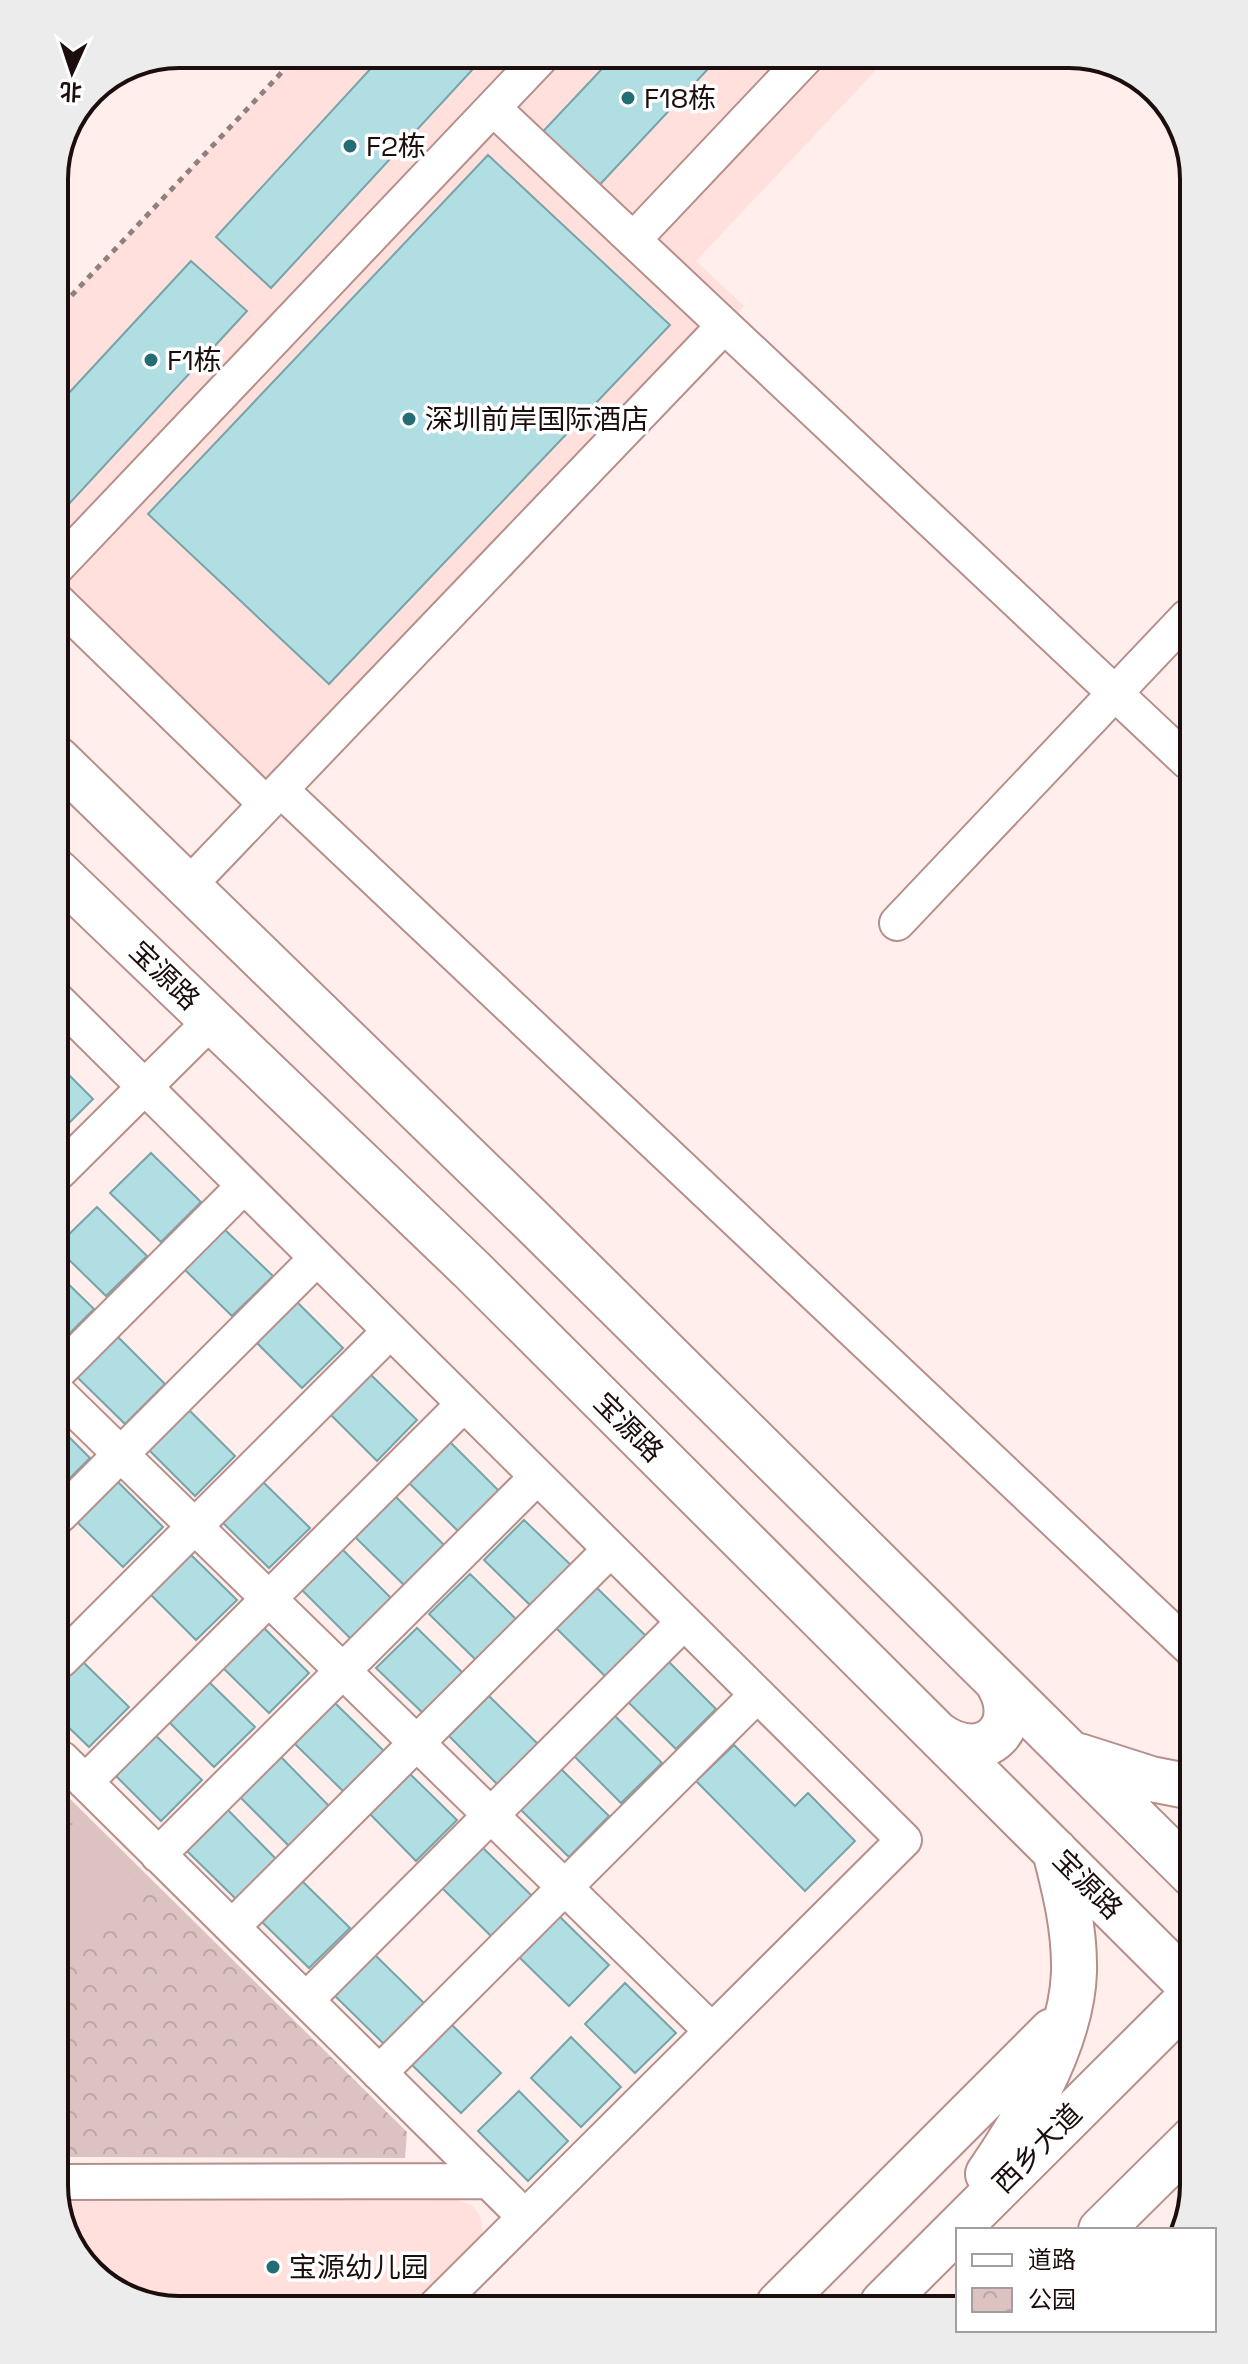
<svg xmlns="http://www.w3.org/2000/svg" width="1248" height="2364" viewBox="0 0 1248 2364" font-family="'Space Grotesk','Noto Sans SC',sans-serif">
<defs>
<pattern id="park-crowns" width="20" height="18" patternUnits="userSpaceOnUse" patternTransform="scale(2)"><rect width="20" height="18" fill="#dcc3c1"/><path d="M2 6a3 3 0 1 1 6 0M12 15a3 3 0 1 1 6 0" fill="none" stroke="#bca6a5"/></pattern>
</defs>
<rect width="100%" height="100%" fill="#ffeeec"/>
<path fill="#ffe0dd" d="M299,54H891L696,261L744,306L266,804L56,600L55,313Z
M457,2200L473,2206L481,2218L483,2234L476,2246L415,2307L171,2310L109,2289L64,2233V2201Z"/>
<path fill="url(#park-crowns)" d="M62,1791L407,2132L405,2158L63,2157Z"/>
<path fill="#dcc3c1" d="M76,1821L143,1887L62,1969V1835Z"/>
<path fill="#b0dee2" stroke="#77a4a8" stroke-width="2" d="M384,54L485,56L271,288L216,237Z
M616,54H722L591,194L534,141Z
M488,155L670,325L329,684L148,514Z
M191,261L247,311L56,518L55,408Z
M58,1064L93,1099L59,1133Z
M151,1153L201,1202L161,1242L110,1193Z
M97,1207L147,1256L106,1296L59,1250V1244Z
M222,1227L273,1276L232,1316L182,1267Z
M59,1275L94,1309L60,1343Z
M293,1298L343,1348L302,1388L252,1338Z
M115,1334L165,1384L125,1424L75,1375Z
M367,1371L417,1420L377,1461L327,1411Z
M185,1406L235,1456L195,1496L145,1446Z
M60,1428L90,1458L60,1488Z
M449,1441L499,1491L458,1531L408,1482Z
M114,1478L163,1527L123,1567L73,1518Z
M260,1479L310,1528L269,1568L219,1519Z
M394,1495L444,1545L404,1585L354,1536Z
M524,1520L575,1569L534,1609L484,1560Z
M341,1548L391,1598L351,1639L301,1589Z
M186,1550L237,1600L196,1640L146,1590Z
M470,1574L520,1623L480,1664L429,1614Z
M597,1588L647,1637L607,1678L556,1628Z
M259,1623L309,1673L269,1713L219,1664Z
M417,1628L467,1677L427,1717L376,1668Z
M79,1658L129,1707L89,1747L61,1720V1675Z
M666,1659L716,1709L676,1749L626,1700Z
M205,1678L255,1727L214,1767L165,1718Z
M489,1696L539,1745L499,1786L449,1736Z
M335,1703L385,1752L345,1793L294,1743Z
M612,1713L662,1763L621,1803L572,1754Z
M151,1731L202,1780L161,1821L111,1771Z
M734,1745L795,1806L808,1793L855,1841L805,1891L696,1781Z
M281,1757L330,1807L290,1847L240,1797Z
M559,1767L609,1816L569,1857L518,1807Z
M407,1771L457,1820L416,1861L367,1811Z
M228,1810L277,1860L237,1900L187,1851Z
M482,1847L532,1896L491,1936L441,1887Z
M300,1879L350,1928L309,1968L259,1919Z
M559,1916L609,1965L569,2006L518,1956Z
M374,1954L425,2004L384,2044L334,1995Z
M625,1983L676,2033L635,2073L585,2024Z
M451,2024L501,2073L461,2113L411,2064Z
M571,2037L621,2087L581,2127L531,2078Z
M519,2091L568,2141L528,2181L478,2131Z"/>
<g fill="none" stroke-linecap="round" stroke-linejoin="round">
<defs>
<path id="minor" d="M493,108L1187,761
M633,240L809,54
M56,568L544,54
M56,600L266,804
M281,790L1191,1649
M188,886L724,326
M897,923L1187,617
M58,1001L904,1840L435,2307
M59,1172L212,1020
M60,1370L244,1186
M60,1395L712,2031
M60,1515L317,1258
M61,1660L390,1331
M62,1759L525,2217
M85,1782L464,1404
M158,1855L537,1477
M232,1927L610,1550
M306,2000L684,1622
M379,2073L757,1695
M63,2182L489,2181"/>
<path id="major" d="M57,759L526,1215L1193,1875
M57,872L473,1271L1193,1989
M939,1735C984,1767 1027,1726 996,1680
M1079,1756L1151,1779L1192,1787
M988,2174C1026,2119 1072,2041 1074,1972C1075,1930 1065,1890 1055,1851
M1101,2230L1194,2138
M883,2303L1193,1994
M779,2304L1052,2031"/>
</defs>
<use href="#minor" stroke="#b68f8b" stroke-width="38"/>
<use href="#major" stroke="#b68f8b" stroke-width="48"/>
<path stroke="#90817f" stroke-width="5" stroke-dasharray="6 6" stroke-linecap="butt" d="M55,313L299,54"/>
<use href="#minor" stroke="#fff" stroke-width="34"/>
<use href="#major" stroke="#fff" stroke-width="44"/>
</g>
<g fill="#236e75" stroke="#fff" stroke-width="3">
<circle cx="628" cy="98" r="8"/>
<circle cx="350" cy="146" r="8"/>
<circle cx="151" cy="360" r="8"/>
<circle cx="409" cy="419" r="8"/>
<circle cx="273" cy="2267" r="8"/>
</g>
<g text-anchor="middle" dominant-baseline="central" stroke-width="7" stroke-linejoin="round" paint-order="stroke">
<g font-size="28" fill="#1b0e0c" stroke="#fff" text-anchor="start">
<text x="644" y="98">F18栋</text>
<text x="366" y="146">F2栋</text>
<text x="167" y="360">F1栋</text>
<text x="425" y="419">深圳前岸国际酒店</text>
<text x="289" y="2267">宝源幼儿园</text>
</g>
<g font-size="28" fill="#1b0e0c" stroke="#fff">
<text transform="translate(165 975) rotate(44)">宝源路</text>
<text transform="translate(629 1427) rotate(45)">宝源路</text>
<text transform="translate(1088 1884) rotate(45)">宝源路</text>
<text transform="translate(1037 2148) rotate(-45)">西乡大道</text>
</g>
</g>
<path d="M0 0H1248V2364H0ZM179 68H1069A111 111 0 0 1 1180 179V2185A111 111 0 0 1 1069 2296H179A111 111 0 0 1 68 2185V179A111 111 0 0 1 179 68Z" fill="#edecec" fill-rule="evenodd"/>
<path fill="none" stroke="#1b0e0c" stroke-width="4" d="M179 68H1069A111 111 0 0 1 1180 179V2185A111 111 0 0 1 1069 2296H179A111 111 0 0 1 68 2185V179A111 111 0 0 1 179 68Z"/>
<rect x="956" y="2228" width="260" height="104" fill="#ffffff" stroke="#a49f9e" stroke-width="2"/>
<rect x="972" y="2254" width="40" height="12" fill="#ffffff" stroke="#a49f9e" stroke-width="2"/>
<text x="1028" y="2268" font-size="24" fill="#1b0e0c">道路</text>
<rect x="972" y="2288" width="40" height="24" fill="url(#park-crowns)" stroke="#a49f9e" stroke-width="2"/>
<text x="1028" y="2308" font-size="24" fill="#1b0e0c">公园</text>
<g transform="translate(72 72) rotate(183)" stroke="#ffffff" stroke-width="6" paint-order="stroke">
<path d="M0-6L14 30L0 20L-14 30Z" fill="#1b0e0c"/>
<text y="-12" font-size="22" font-weight="bold" text-anchor="middle" fill="#1b0e0c">北</text>
</g>
</svg>
